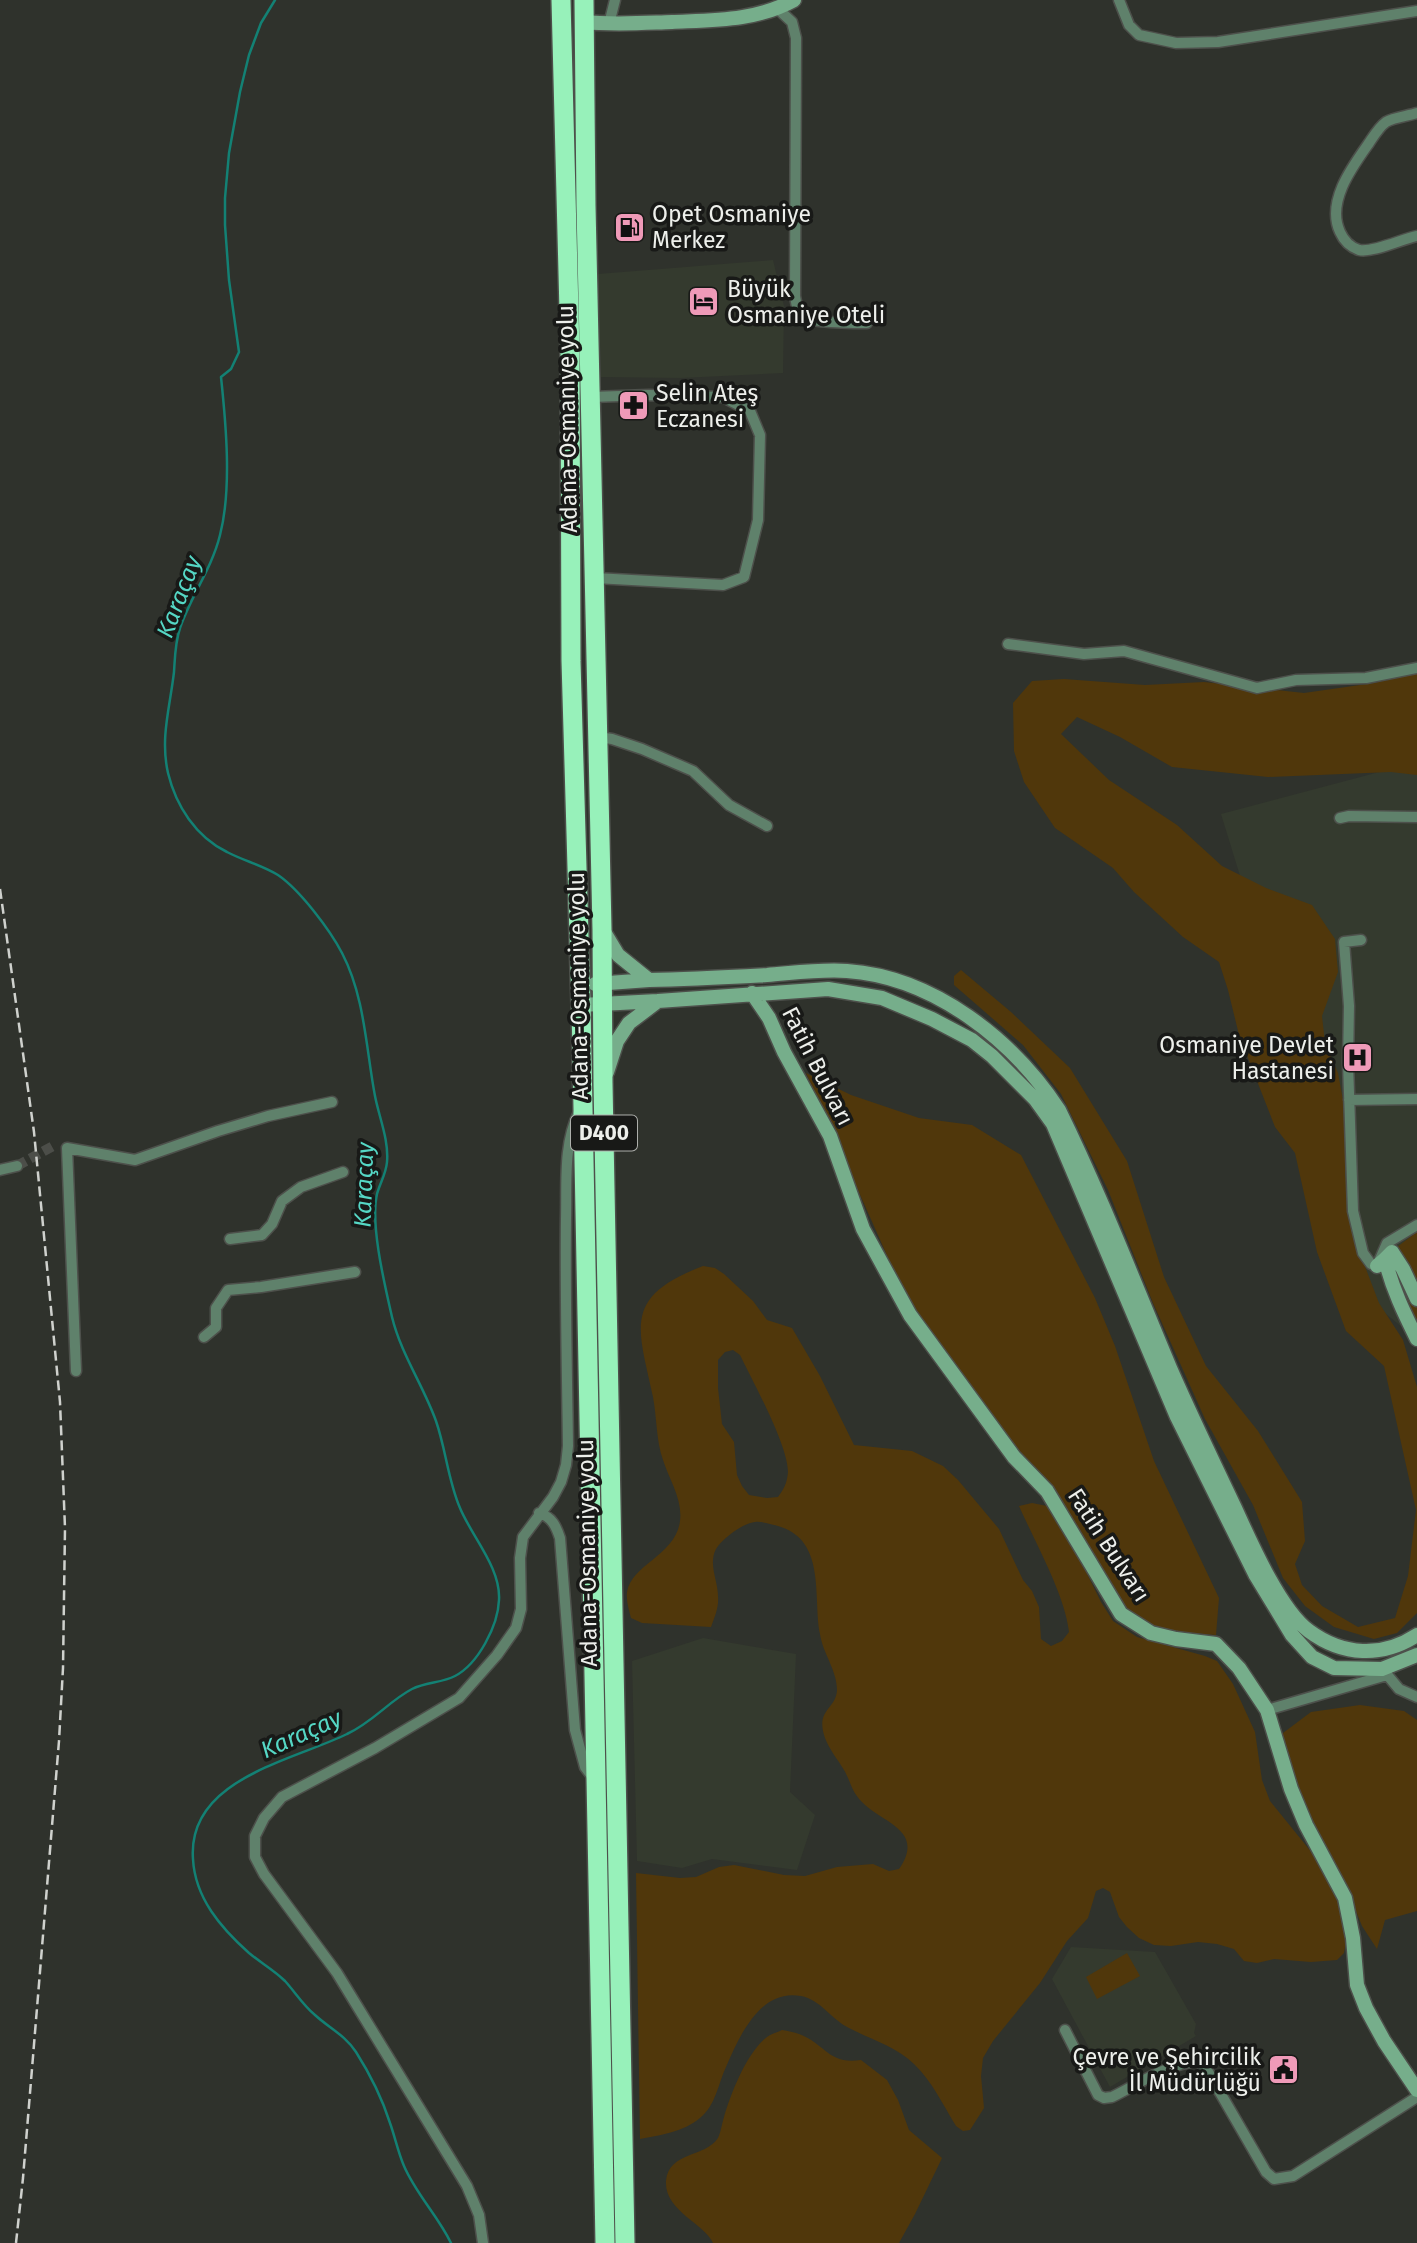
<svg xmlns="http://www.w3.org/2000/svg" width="1417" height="2243" viewBox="0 0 1417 2243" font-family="'Fira Sans',sans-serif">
<rect width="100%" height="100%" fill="#2f322c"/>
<path fill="#343a2e" d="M773,260L784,306L783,373L681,378L601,377L598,274Z
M1417,762V1339L1371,1302L1221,814Z
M703,1638L796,1654L790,1792L815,1815L797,1870L712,1859L682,1868L637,1861L632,1661Z
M1071,1947L1155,1952L1196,2024L1194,2033L1196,2036L1110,2087L1052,1979Z"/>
<path fill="#50370b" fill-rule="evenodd" d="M1417,673V775L1391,772L1268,777L1172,767L1120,737L1077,717L1061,734L1109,780L1177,825L1222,866L1266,888L1312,905L1335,939L1338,972L1322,1016L1325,1043L1338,1073L1350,1138L1345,1174L1361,1256L1379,1303L1403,1340L1417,1387V1613L1397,1633L1374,1639L1334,1627L1305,1606L1283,1578L1253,1505L1205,1419L1153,1303L1108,1190L1061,1094L1023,1045L954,985V976L961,970L1011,1012L1070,1068L1127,1161L1164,1277L1206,1366L1258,1431L1302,1502L1305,1541L1295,1564L1302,1585L1322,1606L1358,1627L1395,1618L1408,1576L1416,1510L1384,1366L1346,1331L1317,1252L1295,1153L1275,1127L1239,1035L1228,990L1219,962L1183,937L1134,892L1113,868L1055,828L1024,782L1014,751L1013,703L1032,681L1064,679L1145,685L1204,682L1304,693L1374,683Z
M806,1073L851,1095L919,1118L972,1125L1021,1155L1095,1298L1115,1346L1154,1461L1219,1598L1216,1635L1168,1631L1131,1620L986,1415L901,1287Z
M1417,1232V1321L1391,1266L1389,1253Z
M703,1266L715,1268L724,1274L753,1301L767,1320L792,1328L820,1376L854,1445L912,1451L943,1466L958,1480L999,1529L1023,1580L1032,1591L1039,1607L1041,1639L1051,1646L1062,1641L1069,1632C1065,1595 1035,1542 1019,1506L1032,1503L1047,1506L1063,1525L1101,1602L1113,1621L1137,1637L1205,1656L1217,1661L1233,1684L1255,1732L1262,1780L1270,1801L1317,1859L1330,1881L1340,1907L1346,1942L1344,1953L1337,1960L1311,1962L1274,1959L1257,1963L1244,1961L1234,1949L1217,1944L1198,1942L1171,1946L1154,1945L1139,1938L1127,1927L1119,1917L1110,1892L1103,1888L1096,1891L1088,1918L1067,1941L1040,1983L993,2041L983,2058L981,2076L984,2108L970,2130L963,2131L956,2126C943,2105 932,2081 914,2064C897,2047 870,2039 849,2028C832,2020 820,1999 801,1996C760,1988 739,2037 726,2067C718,2084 716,2105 700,2118C683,2132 661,2135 640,2139L636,1873L680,1878L696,1877L719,1867L734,1865L784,1875L805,1876L837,1867L873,1864L889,1871L899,1869C926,1830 882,1823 862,1802C851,1791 851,1782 844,1770C838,1760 829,1749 825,1738C815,1709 836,1710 837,1690C837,1670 823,1654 820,1634C813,1598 826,1542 781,1527C774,1525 763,1521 755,1522C743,1523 722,1539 716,1549C708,1564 718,1581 718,1596C719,1607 715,1616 711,1627L642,1623L631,1618C629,1610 626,1601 627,1592C632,1564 676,1555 680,1521C683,1500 669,1479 663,1460C656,1440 657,1418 653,1397C638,1327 622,1297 703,1266ZM733,1350L740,1355C753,1382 788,1445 788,1472C787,1483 784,1489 778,1497L767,1498L749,1495L742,1486L737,1475L734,1442L722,1424L718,1388V1360L725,1352Z
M1360,1705L1404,1711L1417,1720V1911L1385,1920L1377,1949L1362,1926L1347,1889L1315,1830L1275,1739L1311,1712Z
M1127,1953L1140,1976L1097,1999L1086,1977Z
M782,2030C788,2031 794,2032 799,2034C826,2044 828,2065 861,2060L887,2080L898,2100L909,2130L942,2158L915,2214L899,2243H713C705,2224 664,2211 666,2181C669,2151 705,2158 718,2138C721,2132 722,2123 724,2117C731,2093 747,2052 767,2037C771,2034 778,2032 782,2030Z"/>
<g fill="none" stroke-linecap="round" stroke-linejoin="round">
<path stroke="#138174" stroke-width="2.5" d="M275,0L261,23L249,55L240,92L229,153L225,198V225L229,280L239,352L231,369L221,377C226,424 232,489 220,535C212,568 191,596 180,628C175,643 175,657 174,672C170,707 160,738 168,773C176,806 196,837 227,852C244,861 262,865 278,875C300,890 330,930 342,953C365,997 366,1049 375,1096C379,1117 389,1140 387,1162C386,1174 380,1183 377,1194C370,1225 385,1286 392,1317C401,1354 423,1385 436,1421C446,1450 448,1480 460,1508C472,1537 501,1568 499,1600C498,1626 478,1664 455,1676C442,1683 426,1682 412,1689C389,1701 373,1722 347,1734C292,1761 187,1779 193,1859C195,1898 221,1928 249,1953C261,1963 274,1970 285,1981C295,1992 303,2005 315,2015C329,2028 345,2035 356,2052C370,2074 382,2098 390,2123C395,2137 398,2152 404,2166C416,2194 438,2216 451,2243"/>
<path stroke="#4c4e49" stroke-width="10" stroke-dasharray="10 5" stroke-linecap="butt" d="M17,1166L55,1145"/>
<defs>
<path id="street" d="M1119,0L1129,25L1139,35L1176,43L1218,42L1417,11
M778,9L792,22L796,38L795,296C796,302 797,312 803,317C811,323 855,323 867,323
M609,24L615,0
M1417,113C1408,116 1394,117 1386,122C1379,127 1373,137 1369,143C1352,167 1326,202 1340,232C1344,241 1350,247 1359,250C1373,253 1402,239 1417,236
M591,397L649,395L723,397L750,411L760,435L758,520L744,577L723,585L595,578
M1008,644L1084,654L1124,651L1257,688L1296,680L1366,678L1417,668
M598,737L612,739L642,749L693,771L729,805L767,826
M1340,818L1349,816L1417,817
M1361,940L1344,942L1349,1006L1348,1063L1353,1211L1363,1253L1371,1264L1377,1266L1387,1243L1417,1225
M1349,1100L1417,1099
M0,1170L17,1166
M230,1239L262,1235L272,1224L282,1201L301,1187L343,1172
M204,1337L216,1327V1308L228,1290L261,1287L355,1272
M76,1371L67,1148L135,1160L218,1131L268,1116L332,1102
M539,1513C552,1517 556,1526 560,1538L575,1730L585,1767L594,1779
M1384,1671L1399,1689L1417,1697
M1267,1710L1387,1675
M1065,2030L1098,2095L1104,2098L1112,2097C1135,2086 1176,2059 1200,2062L1207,2070L1266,2172L1274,2179L1293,2176L1417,2097
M483,2243L479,2215L467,2186L337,1973L264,1874L255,1857V1836L264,1818L282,1797L375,1748L459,1698L497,1655L516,1628L521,1609L520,1558L523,1537L553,1497L561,1482L566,1465L568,1446C567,1370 565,1294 566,1219C567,1183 563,1145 579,1112"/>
<path id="secondary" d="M584,22C613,25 642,23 672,22C714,20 756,21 794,0
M603,930L618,955L649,980C689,979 728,977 767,975C793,973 821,969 847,971C934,977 1013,1040 1059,1110C1100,1194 1134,1282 1170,1368C1191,1416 1213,1462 1235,1508C1250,1541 1280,1610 1309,1631C1343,1656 1382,1658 1417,1635
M595,984L649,980
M752,993L769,1018L784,1052L830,1136L863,1229L910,1315L1014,1457L1047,1491L1121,1614L1151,1633L1176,1639L1216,1644L1239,1668L1267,1710L1291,1789L1306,1825L1345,1898L1353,1938L1357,1985L1366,2008L1384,2041L1417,2090
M581,1005L658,1001
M607,1072L617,1041L629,1023L658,1001L828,989L882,998L932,1019L972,1040L992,1056L1035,1099L1053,1124L1177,1417L1255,1574L1292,1635L1312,1657L1334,1668L1382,1669L1417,1655
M1383,1261L1392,1252L1403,1269L1417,1299
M1377,1266L1385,1259C1392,1288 1404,1313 1417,1339"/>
<path id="highway" d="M561,0L570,351L571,661L581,1005L605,2243
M584,0L586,206L602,929L603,1083L625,2243"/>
</defs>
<use href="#street" stroke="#4d504b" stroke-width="13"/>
<use href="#secondary" stroke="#4d504b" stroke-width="17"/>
<use href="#highway" stroke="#4d504b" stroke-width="22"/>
<use href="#street" stroke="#5f816b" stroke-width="10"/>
<use href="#secondary" stroke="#76ae8b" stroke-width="14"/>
<use href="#highway" stroke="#97f1ba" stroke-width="19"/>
<path stroke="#cfd1cd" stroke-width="2.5" stroke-dasharray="10 5" stroke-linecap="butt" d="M0,889L34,1132L60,1402L65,1528L63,1668L59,1741L23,2178L16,2243"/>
</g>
<defs>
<symbol id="fuel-square" viewBox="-11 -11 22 22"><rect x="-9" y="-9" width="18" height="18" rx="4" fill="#ef9ab8" stroke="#181917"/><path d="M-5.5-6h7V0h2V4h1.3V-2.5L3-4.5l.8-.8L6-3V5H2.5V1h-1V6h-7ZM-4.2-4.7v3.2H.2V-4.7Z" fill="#111"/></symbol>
<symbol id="hotel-square" viewBox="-11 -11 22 22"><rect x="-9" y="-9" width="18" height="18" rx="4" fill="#ef9ab8" stroke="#181917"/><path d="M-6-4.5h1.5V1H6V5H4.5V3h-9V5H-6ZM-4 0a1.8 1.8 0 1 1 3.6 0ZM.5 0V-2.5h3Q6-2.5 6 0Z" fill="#111"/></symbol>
<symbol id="pharmacy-square" viewBox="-11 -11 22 22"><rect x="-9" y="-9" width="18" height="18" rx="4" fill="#ef9ab8" stroke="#181917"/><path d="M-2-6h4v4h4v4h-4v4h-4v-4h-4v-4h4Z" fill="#111"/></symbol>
<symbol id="hospital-square" viewBox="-11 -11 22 22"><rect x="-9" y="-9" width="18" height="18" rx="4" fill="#ef9ab8" stroke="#181917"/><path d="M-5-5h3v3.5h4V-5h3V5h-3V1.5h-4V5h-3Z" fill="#111"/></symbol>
<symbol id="civic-square" viewBox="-11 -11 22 22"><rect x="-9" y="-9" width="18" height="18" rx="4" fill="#ef9ab8" stroke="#181917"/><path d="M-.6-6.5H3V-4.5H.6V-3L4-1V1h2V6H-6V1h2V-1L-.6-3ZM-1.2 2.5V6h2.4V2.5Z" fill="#111"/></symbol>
</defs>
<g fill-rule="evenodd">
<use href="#fuel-square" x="612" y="210" width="35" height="35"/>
<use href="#hotel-square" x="686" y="284" width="35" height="35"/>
<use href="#pharmacy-square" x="616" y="388" width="35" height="35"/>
<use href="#hospital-square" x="1340" y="1040" width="35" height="35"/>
<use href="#civic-square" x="1266" y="2052" width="35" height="35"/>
</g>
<g text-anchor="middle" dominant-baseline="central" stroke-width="7" stroke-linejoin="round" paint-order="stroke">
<rect fill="#181917" stroke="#adafab" stroke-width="2" x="571" y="1115.5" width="66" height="35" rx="5"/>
<g font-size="21" font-weight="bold" fill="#edefeb">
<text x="604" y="1133">D400</text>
</g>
<g font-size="23" fill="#edefeb" stroke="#181917" text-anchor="start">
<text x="652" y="214">Opet Osmaniye<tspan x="652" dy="26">Merkez</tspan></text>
<text x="727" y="289">Büyük<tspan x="727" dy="26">Osmaniye Oteli</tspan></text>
<text x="656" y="393">Selin Ateş<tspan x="656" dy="26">Eczanesi</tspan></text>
<text x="1334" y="1045" text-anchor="end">Osmaniye Devlet<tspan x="1334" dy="26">Hastanesi</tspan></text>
<text x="1261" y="2057" text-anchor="end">Çevre ve Şehircilik<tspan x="1261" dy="26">İl Müdürlüğü</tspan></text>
</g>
<g font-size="23" fill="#edefeb" stroke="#181917">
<text transform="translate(567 419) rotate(-91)">Adana-Osmaniye yolu</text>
<text transform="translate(578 986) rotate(-91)">Adana-Osmaniye yolu</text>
<text transform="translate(818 1066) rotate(63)">Fatih Bulvarı</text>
<text transform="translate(1109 1545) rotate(57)">Fatih Bulvarı</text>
<text transform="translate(587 1553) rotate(-91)">Adana-Osmaniye yolu</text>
</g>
<g font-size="24" font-style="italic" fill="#55d7c5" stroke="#181917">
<text transform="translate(179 597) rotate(-69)">Karaçay</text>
<text transform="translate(364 1185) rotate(-88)">Karaçay</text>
<text transform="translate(301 1734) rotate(-24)">Karaçay</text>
</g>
</g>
</svg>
